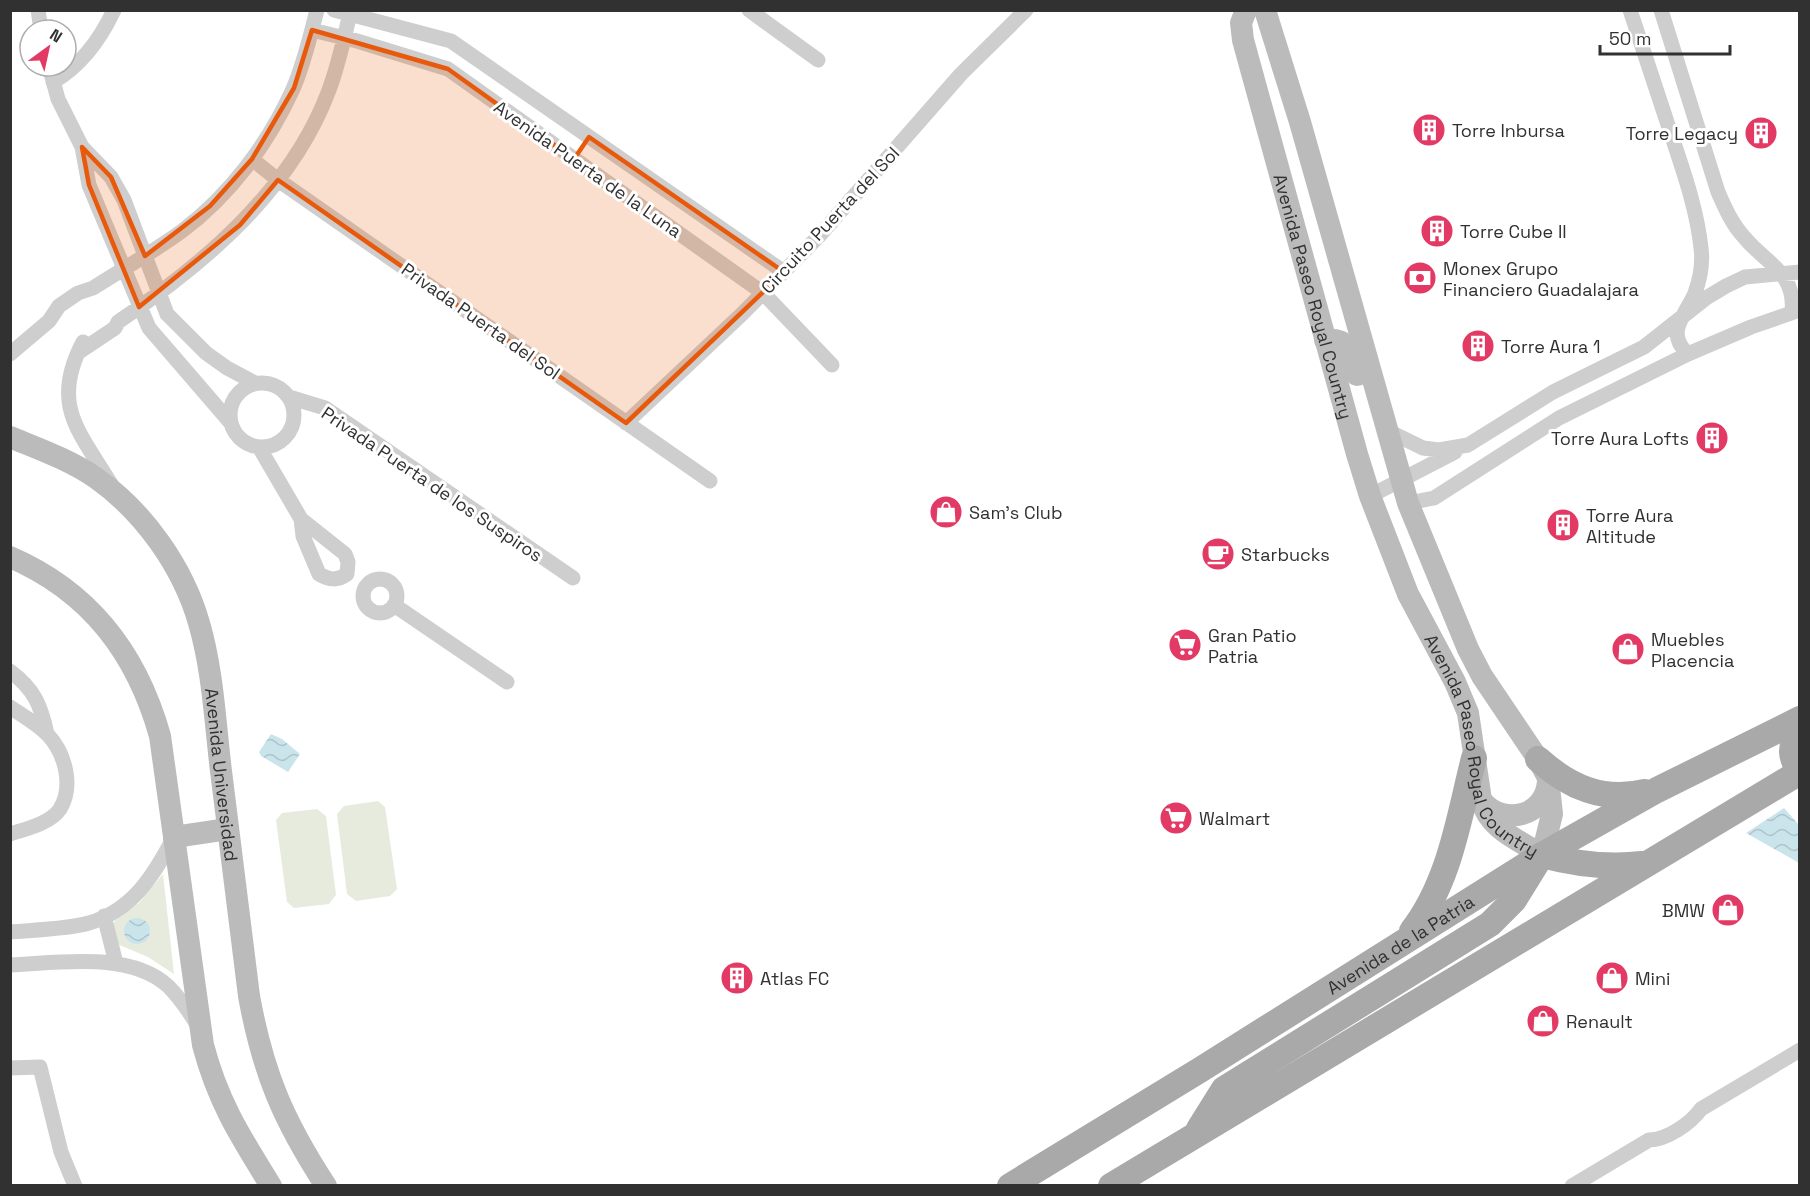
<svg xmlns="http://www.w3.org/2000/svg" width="1810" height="1196" viewBox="0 0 1810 1196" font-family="'Space Grotesk',sans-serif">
<defs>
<pattern id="water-waves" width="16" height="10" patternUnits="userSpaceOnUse" patternTransform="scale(1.5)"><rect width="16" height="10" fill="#cae4eb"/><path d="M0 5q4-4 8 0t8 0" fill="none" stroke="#aec4ca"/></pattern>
</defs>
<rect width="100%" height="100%" fill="#fff"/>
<path fill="#e7ebdd" d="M378,801L385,807L397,889L390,896L356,901L347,894L337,814L344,806Z
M317,809L326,816L336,895L329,904L294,908L287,902L276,820L282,813Z
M163,874L174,974L148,957L117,944L113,924L118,916L139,903Z"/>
<path fill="url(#water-waves)" d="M271,734L282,739L300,754L288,772L261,756L259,752Z
M1784,808L1799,825V863L1746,833Z
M124 931a13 13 0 1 1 26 0a13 13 0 1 1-26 0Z"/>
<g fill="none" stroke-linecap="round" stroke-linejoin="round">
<path stroke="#cecece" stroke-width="15" d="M38,10L41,30
M334,10L451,41L784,272
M749,10L818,60
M1630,10C1644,53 1658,95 1672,137C1684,173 1697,210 1701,248C1703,263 1700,279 1695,293C1686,315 1664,332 1688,354
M1661,10L1718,192C1725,208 1732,224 1744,237C1766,264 1796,272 1792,312
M312,30L357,41L448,69L763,293L832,365
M49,66L58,99L82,147L111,177L124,200L167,314L206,353L227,368L255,383
M53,82C82,65 100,40 114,10
M82,147L89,185L149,328L230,422
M252,159L278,180L710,481
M83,342C50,405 79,431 111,484
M79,352L115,328L118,322C204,264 292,190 329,90C339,64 344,37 351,10
M10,354L49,321L59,306L78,293L93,288C123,269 153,252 182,231C230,195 268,144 293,89C304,64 310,37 317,10
M230 415a32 32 0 1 1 64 0a32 32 0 1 1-64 0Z
M289,397L325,408L573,578
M626,423L742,314L819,236L961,74L1026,10
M1386,430L1423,448L1439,450L1468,445L1553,392L1644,347L1706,298L1726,286L1745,277L1800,272
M259,447L301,519L303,536L319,574C329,580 337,581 347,574
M1370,496L1455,452
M1408,503L1434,498L1559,418L1688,354L1751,327L1800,310
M301,519L345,554L348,562L347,574
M363 596a17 17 0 1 1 34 0a17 17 0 1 1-34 0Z
M394,605L507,682
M10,671C34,689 41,705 47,734
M10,707C23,716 38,724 48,735C65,753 74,786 60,809C51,823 26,829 10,834
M104,916L116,963
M10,932C33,930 69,929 89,923C133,910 154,875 174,837
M10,965C59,963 129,951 168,986C179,997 188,1010 196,1023
M10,1068L40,1067L61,1152L75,1186
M1572,1186L1649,1140C1667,1140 1691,1123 1701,1109L1800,1050"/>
<g stroke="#bbb" stroke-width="22">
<path id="s1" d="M1246,10L1241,23L1243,40L1357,454L1370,496L1408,594L1455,682L1468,713L1481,800C1490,830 1517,839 1542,855L1552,814L1548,778L1538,759L1482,676L1468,649L1408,503L1300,122L1265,10"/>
<path d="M1325,340C1352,338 1351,353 1357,375"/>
<path id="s2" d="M10,437C39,449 70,460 96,478C144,512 183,567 199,623C213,671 215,722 221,771C230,846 240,921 249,996C263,1073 283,1120 326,1186"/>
<path d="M10,557C91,592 137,654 160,736L203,1045C218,1102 240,1136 271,1186"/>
<path d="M1482,801C1504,827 1546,816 1548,781"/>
<path d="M174,837L228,829"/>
</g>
<g stroke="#a9a9a9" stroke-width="26">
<path d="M1538,759C1569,787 1603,802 1645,792"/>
<path d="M1799,772C1791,757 1788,747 1800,733"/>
<path d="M1542,855C1575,864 1607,868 1642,864"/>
<path d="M1412,931C1450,882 1459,817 1474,758"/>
<path d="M1199,1129L1224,1089L1490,924L1514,900L1540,858"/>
<path id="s3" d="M1010,1186L1200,1070L1542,855L1657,790L1800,719"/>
<path d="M1111,1186L1800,772"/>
</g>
</g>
<path fill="#e8590c" fill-opacity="0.2" stroke="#e8590c" stroke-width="4.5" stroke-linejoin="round" d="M312,30L448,69L574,159L589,137L784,272L626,423L278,180L240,225L139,307L89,185L82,147L111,177L145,256L210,206L252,159L294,88Z"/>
<defs>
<symbol id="building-disc" viewBox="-11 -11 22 22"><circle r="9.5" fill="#e33965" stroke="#fff"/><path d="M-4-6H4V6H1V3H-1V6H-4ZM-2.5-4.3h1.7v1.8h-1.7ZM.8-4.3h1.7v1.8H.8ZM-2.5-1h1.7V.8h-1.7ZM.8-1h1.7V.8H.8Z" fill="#fff"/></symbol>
<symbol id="bank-disc" viewBox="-11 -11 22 22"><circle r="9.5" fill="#e33965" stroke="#fff"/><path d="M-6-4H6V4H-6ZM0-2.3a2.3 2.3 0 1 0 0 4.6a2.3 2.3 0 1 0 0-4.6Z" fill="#fff"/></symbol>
<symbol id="shop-disc" viewBox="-11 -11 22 22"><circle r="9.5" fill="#e33965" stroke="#fff"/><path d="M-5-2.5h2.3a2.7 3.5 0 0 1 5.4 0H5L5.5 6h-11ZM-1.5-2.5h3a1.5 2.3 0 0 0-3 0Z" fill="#fff"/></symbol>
<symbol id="cafe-disc" viewBox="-11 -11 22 22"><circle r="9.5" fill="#e33965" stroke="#fff"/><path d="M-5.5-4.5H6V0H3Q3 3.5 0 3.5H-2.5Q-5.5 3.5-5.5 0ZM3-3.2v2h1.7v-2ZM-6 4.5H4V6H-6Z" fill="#fff"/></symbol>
<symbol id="supermarket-disc" viewBox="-11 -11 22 22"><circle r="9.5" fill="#e33965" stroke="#fff"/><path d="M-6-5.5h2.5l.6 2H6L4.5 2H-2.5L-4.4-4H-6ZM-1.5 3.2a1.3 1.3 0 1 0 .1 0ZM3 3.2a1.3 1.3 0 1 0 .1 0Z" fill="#fff"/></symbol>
</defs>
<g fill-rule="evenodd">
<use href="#building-disc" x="1410" y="111" width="38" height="38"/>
<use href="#building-disc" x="1742" y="114" width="38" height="38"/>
<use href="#building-disc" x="1418" y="212" width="38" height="38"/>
<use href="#bank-disc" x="1401" y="259" width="38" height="38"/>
<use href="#building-disc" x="1459" y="327" width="38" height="38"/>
<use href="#building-disc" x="1693" y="419" width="38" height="38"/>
<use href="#shop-disc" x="927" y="493" width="38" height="38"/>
<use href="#building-disc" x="1544" y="506" width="38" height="38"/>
<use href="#cafe-disc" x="1199" y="535" width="38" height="38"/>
<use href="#supermarket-disc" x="1166" y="626" width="38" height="38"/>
<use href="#shop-disc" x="1609" y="630" width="38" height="38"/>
<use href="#supermarket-disc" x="1157" y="799" width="38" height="38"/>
<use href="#shop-disc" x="1709" y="891" width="38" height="38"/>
<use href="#building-disc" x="718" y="959" width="38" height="38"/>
<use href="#shop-disc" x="1593" y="959" width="38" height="38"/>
<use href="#shop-disc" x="1524" y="1002" width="38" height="38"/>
</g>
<g text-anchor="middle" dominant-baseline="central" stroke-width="6" stroke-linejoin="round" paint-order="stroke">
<g font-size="18" fill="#313131" stroke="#fff" text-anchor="start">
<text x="1452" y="130">Torre Inbursa</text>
<text x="1738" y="133" text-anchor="end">Torre Legacy</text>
<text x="1460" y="231">Torre Cube II</text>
<text x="1443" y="268">Monex Grupo<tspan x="1443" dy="21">Financiero Guadalajara</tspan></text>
<text x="1501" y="346">Torre Aura 1</text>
<text x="1689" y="438" text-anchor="end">Torre Aura Lofts</text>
<text x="969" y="512">Sam's Club</text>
<text x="1586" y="515">Torre Aura<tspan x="1586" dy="21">Altitude</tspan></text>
<text x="1241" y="554">Starbucks</text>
<text x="1208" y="635">Gran Patio<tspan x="1208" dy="21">Patria</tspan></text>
<text x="1651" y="639">Muebles<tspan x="1651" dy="21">Placencia</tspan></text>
<text x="1199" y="818">Walmart</text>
<text x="1705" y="910" text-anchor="end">BMW</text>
<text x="760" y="978">Atlas FC</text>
<text x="1635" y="978">Mini</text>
<text x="1566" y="1021">Renault</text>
</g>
<g font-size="18" fill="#313131" stroke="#fff">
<text transform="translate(588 169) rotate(35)">Avenida Puerta de la Luna</text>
<text transform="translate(830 220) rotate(-47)">Circuito Puerta del Sol</text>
<text stroke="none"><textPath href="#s1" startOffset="297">Avenida Paseo Royal Country</textPath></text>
<text transform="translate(481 321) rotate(35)">Privada Puerta del Sol</text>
<text transform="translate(432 484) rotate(34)">Privada Puerta de los Suspiros</text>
<text stroke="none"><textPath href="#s1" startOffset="783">Avenida Paseo Royal Country</textPath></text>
<text stroke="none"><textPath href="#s2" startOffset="430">Avenida Universidad</textPath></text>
<text stroke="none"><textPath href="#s3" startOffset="459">Avenida de la Patria</textPath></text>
</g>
</g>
<rect width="1810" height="1196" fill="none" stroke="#313131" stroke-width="24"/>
<g transform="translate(48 48) rotate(33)"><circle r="28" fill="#ffffff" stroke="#adadad" stroke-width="1.5"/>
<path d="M0-4.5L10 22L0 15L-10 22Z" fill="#e33965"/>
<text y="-9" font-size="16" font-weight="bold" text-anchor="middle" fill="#313131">N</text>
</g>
<path d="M1600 45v9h130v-9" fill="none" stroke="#313131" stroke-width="3"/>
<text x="1609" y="45" font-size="18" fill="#313131" stroke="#ffffff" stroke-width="4.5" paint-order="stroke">50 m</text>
</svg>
